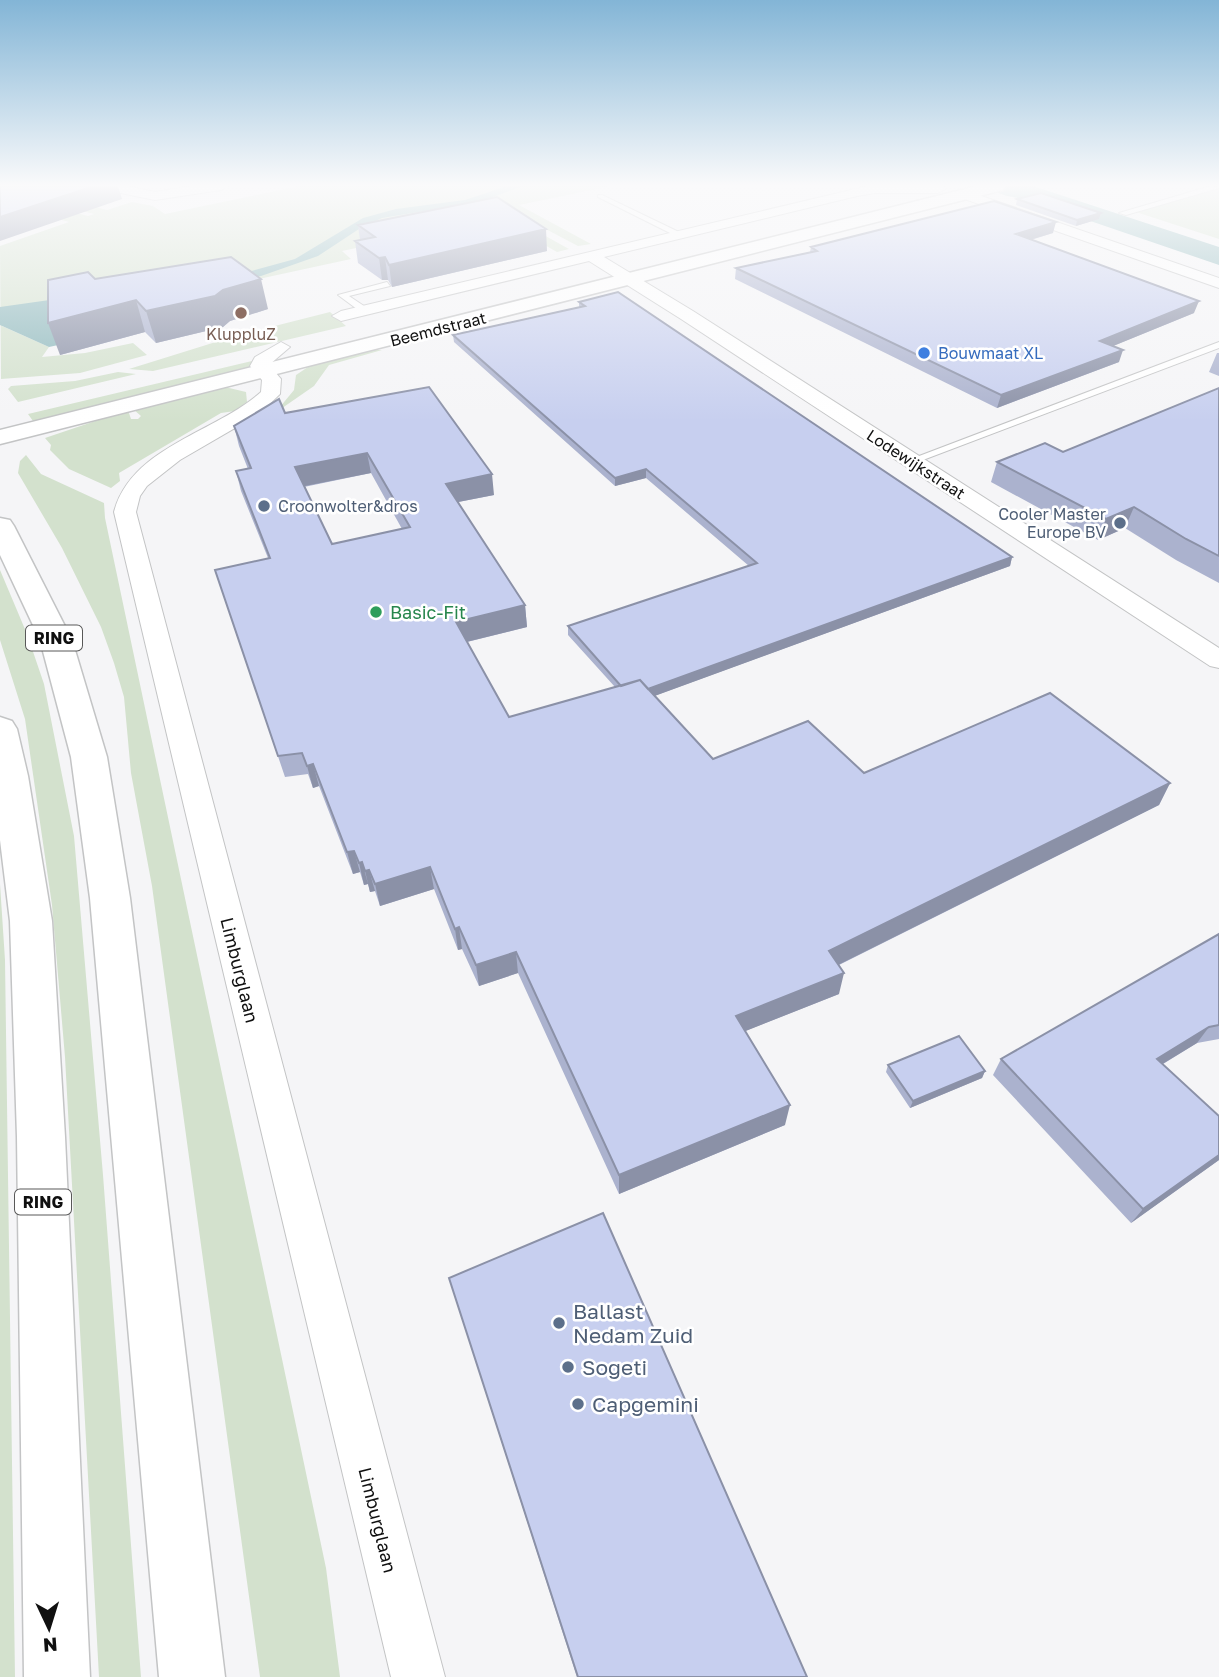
<svg xmlns="http://www.w3.org/2000/svg" width="1219" height="1677" viewBox="0 0 1219 1677" font-family="'Golos Text',sans-serif">
<rect width="100%" height="100%" fill="#f5f5f7"/>
<path fill="#d3e1cd" d="M0,186H12L107,210L132,202L153,206L165,214L299,186H611L519,205L591,244L578,246L519,215L513,218L569,249L557,252L497,218L342,251L351,259L236,284L2,326L49,347L42,357L85,353L133,343L147,355L80,373L1,379L0,246L69,222L0,203V193L88,216L94,214L0,189Z
M1219,188V239L1136,212Z
M330,312L346,326L153,371L129,369L235,336Z
M371,350H382L329,365L314,386L275,413L294,390L296,375L311,365Z
M252,361L247,371L61,415L33,421L28,414Z
M118,372L136,374L18,402L8,389L11,386L75,381Z
M225,387L246,392L247,402L235,411L221,413L119,473L120,481L111,488L69,469L50,450L51,445L45,438L128,410L131,419H138L141,416L133,409Z
M26,455L41,474L104,503L105,518L326,1568L340,1677H260L152,886L131,773L124,697L114,663L101,627L62,548L18,473L20,461Z
M0,570L27,634L44,684L74,836L103,1175L141,1677H99L65,1057L52,905L25,719L0,640Z
M0,884L5,960L15,1677H0Z"/>
<path fill="#8cb7bb" d="M507,186H523L479,202L382,218L362,227L318,256L261,276L232,281L81,340L49,347L0,325V307L248,272L295,259L363,218L396,209L465,200Z
M978,186H1033L1219,247V265L1029,200L1007,196Z"/>
<g fill="none" stroke-linecap="round" stroke-linejoin="round">
<defs>
<path id="lane" d="M1211,186L1219,188L1126,215L1119,213Z
M598,195H602L683,234L676,236L598,197Z
M387,282L390,286L349,296L367,308V312H361L338,295Z
M1219,342V348L915,463L906,461Z"/>
<path id="street" d="M99,186H127L155,192L193,186H228L221,190L155,200L101,189Z
M868,186H943L945,189L938,193H875L857,196L604,257L693,311L1219,648V668L1210,666L681,319L589,261L341,321L332,316L341,311Z
M964,190L1219,278V288L959,197L957,194Z
M281,342L290,347L269,365L281,379L280,394L259,414L180,460L147,486L140,496L136,512L445,1677H391L114,512C131,447 215,433 261,392L262,380L250,366L255,357Z"/>
<path id="secondary" d="M977,186H1005L1003,190L0,444V430Z"/>
<path id="primary" d="M0,518L10,520L14,526L72,640L107,757L130,898L225,1677H159L90,898L71,757L40,640L0,555Z
M0,717L12,721L17,729L28,776L52,921L65,1137L90,1677H24L17,1137L10,921L0,840Z"/>
</defs>
<use href="#lane" stroke="#c3c4c5" stroke-width="2"/>
<use href="#street" stroke="#c3c4c5" stroke-width="2"/>
<use href="#secondary" stroke="#c3c4c5" stroke-width="3"/>
<use href="#primary" stroke="#c3c4c5" stroke-width="3"/>
<use href="#lane" fill="#fff" fill-rule="evenodd"/>
<use href="#street" fill="#fff" fill-rule="evenodd"/>
<use href="#secondary" fill="#fff" fill-rule="evenodd"/>
<use href="#primary" fill="#fff" fill-rule="evenodd"/>
</g>
<path fill="#abb2ce" fill-rule="evenodd" d="M1017,199L1101,213L1099,219L1076,226L1016,205Z
M358,225L547,251L392,287L388,280H382L358,263L355,241L360,240Z
M1053,233L1031,240L1194,313L1113,346L1119,362L997,408L735,279L736,268L810,252L811,247Z
M95,279L268,309L230,321L223,327L156,343L145,332L60,355Z
M579,302L1012,557L1010,566L654,696L713,759L864,773L1170,783L1159,805L839,965V994L745,1031L785,1125L619,1194L518,973L479,986L462,949L458,950L434,889L380,906L375,891L370,892L368,884L364,885L360,872L353,874L319,786L313,788L308,774L285,777L222,591L268,558L241,491L236,471L248,469L239,446L234,426L285,413L494,495L458,502L525,605L527,627L467,642L509,717L615,687L568,635V626L749,566L646,478L615,486L454,342L453,335L579,307ZM371,473L402,529L332,544L304,487Z
M1217,353H1219V376L1209,372Z
M1219,388V583L1176,560L1125,528L1098,540L991,482L997,462L1063,452Z
M1219,934V1039L1197,1043L1163,1064L1219,1160L1131,1223L993,1075L1001,1059Z
M888,1065L985,1071L982,1078L910,1108L886,1072Z
M449,1278L807,1677H577Z"/>
<path fill="#8b91a7" d="M94,186H118L122,199L0,241V217Z
M1101,213L1099,219L1076,226L1077,220Z
M1056,222L1053,233L1013,245L1016,234Z
M546,229L547,251L392,287L389,265Z
M385,257L388,280H382L379,258Z
M261,279L268,309L230,321L223,327L156,343L146,311Z
M136,300L145,332L60,355L48,323Z
M1199,301L1194,313L1096,353L1100,341Z
M1123,350L1119,362L997,408L1001,395Z
M367,453L371,473L300,487L295,467Z
M646,469V478L615,486V478Z
M492,474L494,495L448,504L446,484Z
M1134,507L1125,528L1098,540L1106,519Z
M1012,557L1010,566L630,705V696Z
M525,605L527,627L458,644L456,622Z
M313,764L319,786L313,788L307,766Z
M1170,783L1159,805L824,972L829,951Z
M354,851L360,872L353,874L347,852Z
M362,862L368,884L364,885L359,863Z
M430,867L434,889L380,906L375,884Z
M369,870L375,891L370,892L365,871Z
M459,927L462,949L458,950L455,929Z
M516,952L518,973L479,986L476,965Z
M844,973L839,994L733,1036L736,1016Z
M1209,1027L1197,1043L1146,1074L1157,1059Z
M985,1071L982,1078L910,1108L913,1101Z
M790,1105L785,1125L619,1194V1175Z
M1219,1155V1160L1131,1223L1143,1209Z"/>
<path fill="#c7cfef" stroke="#8b91a7" stroke-width="2" fill-rule="evenodd" d="M0,186H94L0,217Z
M1041,193L1101,213L1077,220L1017,199Z
M497,197L546,229L389,265L385,257L379,258L355,241L375,237L358,225Z
M994,201L1056,222L1016,234L1199,301L1100,341L1123,350L1001,395L736,268L817,251L811,247Z
M231,257L261,279L223,290L215,296L146,311L136,300L48,323V280L88,272L95,279Z
M618,292L1012,557L648,689L640,680L621,686L568,626L757,563L646,469L615,478L453,335L585,306L579,302Z
M429,387L492,474L446,484L525,605L456,622L509,717L640,680L713,759L808,721L864,773L1050,693L1170,783L829,951L844,973L736,1016L790,1105L619,1175L516,952L476,965L459,927L455,929L430,867L375,884L369,870L365,871L362,862L359,863L354,851L347,852L313,764L307,766L302,753L278,756L215,570L270,558L236,471L251,468L234,426L279,399L285,413ZM367,453L410,527L332,544L295,467Z
M1219,388V556L1186,539L1134,507L1106,519L997,462L1045,443L1063,452Z
M1219,934V1025L1209,1027L1157,1059L1219,1116V1155L1143,1209L1001,1059Z
M959,1036L985,1071L913,1101L888,1065Z
M603,1213L807,1677H578L449,1278Z"/>
<linearGradient id="sky" x2="0" y2="1"><stop stop-color="#83b5d6"/><stop offset="0.44" stop-color="#fafafb"/><stop offset="1" stop-color="#fafafb" stop-opacity="0"/></linearGradient>
<rect width="1219" height="421" fill="url(#sky)"/>
<circle fill="#8d6e63" stroke="#fff" stroke-width="2.5" cx="241" cy="313" r="7"/>
<circle fill="#3f7fe0" stroke="#fff" stroke-width="2.5" cx="924" cy="353" r="7"/>
<g fill="#5c6f8a" stroke="#fff" stroke-width="2.5">
<circle cx="264" cy="506" r="7"/>
<circle cx="1120" cy="523" r="7"/>
<circle cx="559" cy="1323" r="7"/>
<circle cx="568" cy="1367" r="7"/>
<circle cx="578" cy="1404" r="7"/>
</g>
<circle fill="#2e9e5b" stroke="#fff" stroke-width="2.5" cx="376" cy="612" r="7"/>
<g text-anchor="middle" dominant-baseline="central" stroke-width="5" stroke-linejoin="round" paint-order="stroke">
<g font-size="16" fill="#101010" stroke="#fff">
<text transform="translate(438 329) rotate(-14)">Beemdstraat</text>
<text transform="translate(916 464) rotate(33)">Lodewijkstraat</text>
</g>
<g font-size="16" fill="#785e54" stroke="#fff">
<text x="241" y="334">KluppluZ</text>
</g>
<g font-size="16" fill="#366cbe" stroke="#fff" text-anchor="start">
<text x="938" y="353">Bouwmaat XL</text>
</g>
<g font-size="16" fill="#4e5e75" stroke="#fff" text-anchor="start">
<text x="278" y="506">Croonwolter&amp;dros</text>
<text x="1106" y="514" text-anchor="end">Cooler Master<tspan x="1106" dy="18">Europe BV</tspan></text>
</g>
<g fill="#fff" stroke="#585858" stroke-width="2">
<rect x="26" y="625.5" width="56" height="25" rx="5"/>
<rect x="15" y="1189.5" width="56" height="25" rx="5"/>
</g>
<g font-size="16" font-weight="bold" fill="#101010">
<text x="54" y="638">RING</text>
<text x="43" y="1202">RING</text>
</g>
<g font-size="18" fill="#27864d" stroke="#fff" text-anchor="start">
<text x="390" y="612">Basic-Fit</text>
</g>
<g font-size="18" fill="#101010" stroke="#fff">
<text transform="translate(240 970) rotate(76)">Limburglaan</text>
<text transform="translate(378 1520) rotate(76)">Limburglaan</text>
</g>
<g font-size="21" fill="#4e5e75" stroke="#fff" text-anchor="start">
<text x="573" y="1311">Ballast<tspan x="573" dy="24">Nedam Zuid</tspan></text>
<text x="582" y="1367">Sogeti</text>
<text x="592" y="1404">Capgemini</text>
</g>
</g>
<g transform="translate(49 1628) rotate(176)" stroke="#ffffff" stroke-width="5" paint-order="stroke">
<path d="M0-5L12 26L0 18L-12 26Z" fill="#101010"/>
<text y="-10" font-size="19" font-weight="bold" text-anchor="middle" fill="#101010">N</text>
</g>
</svg>
